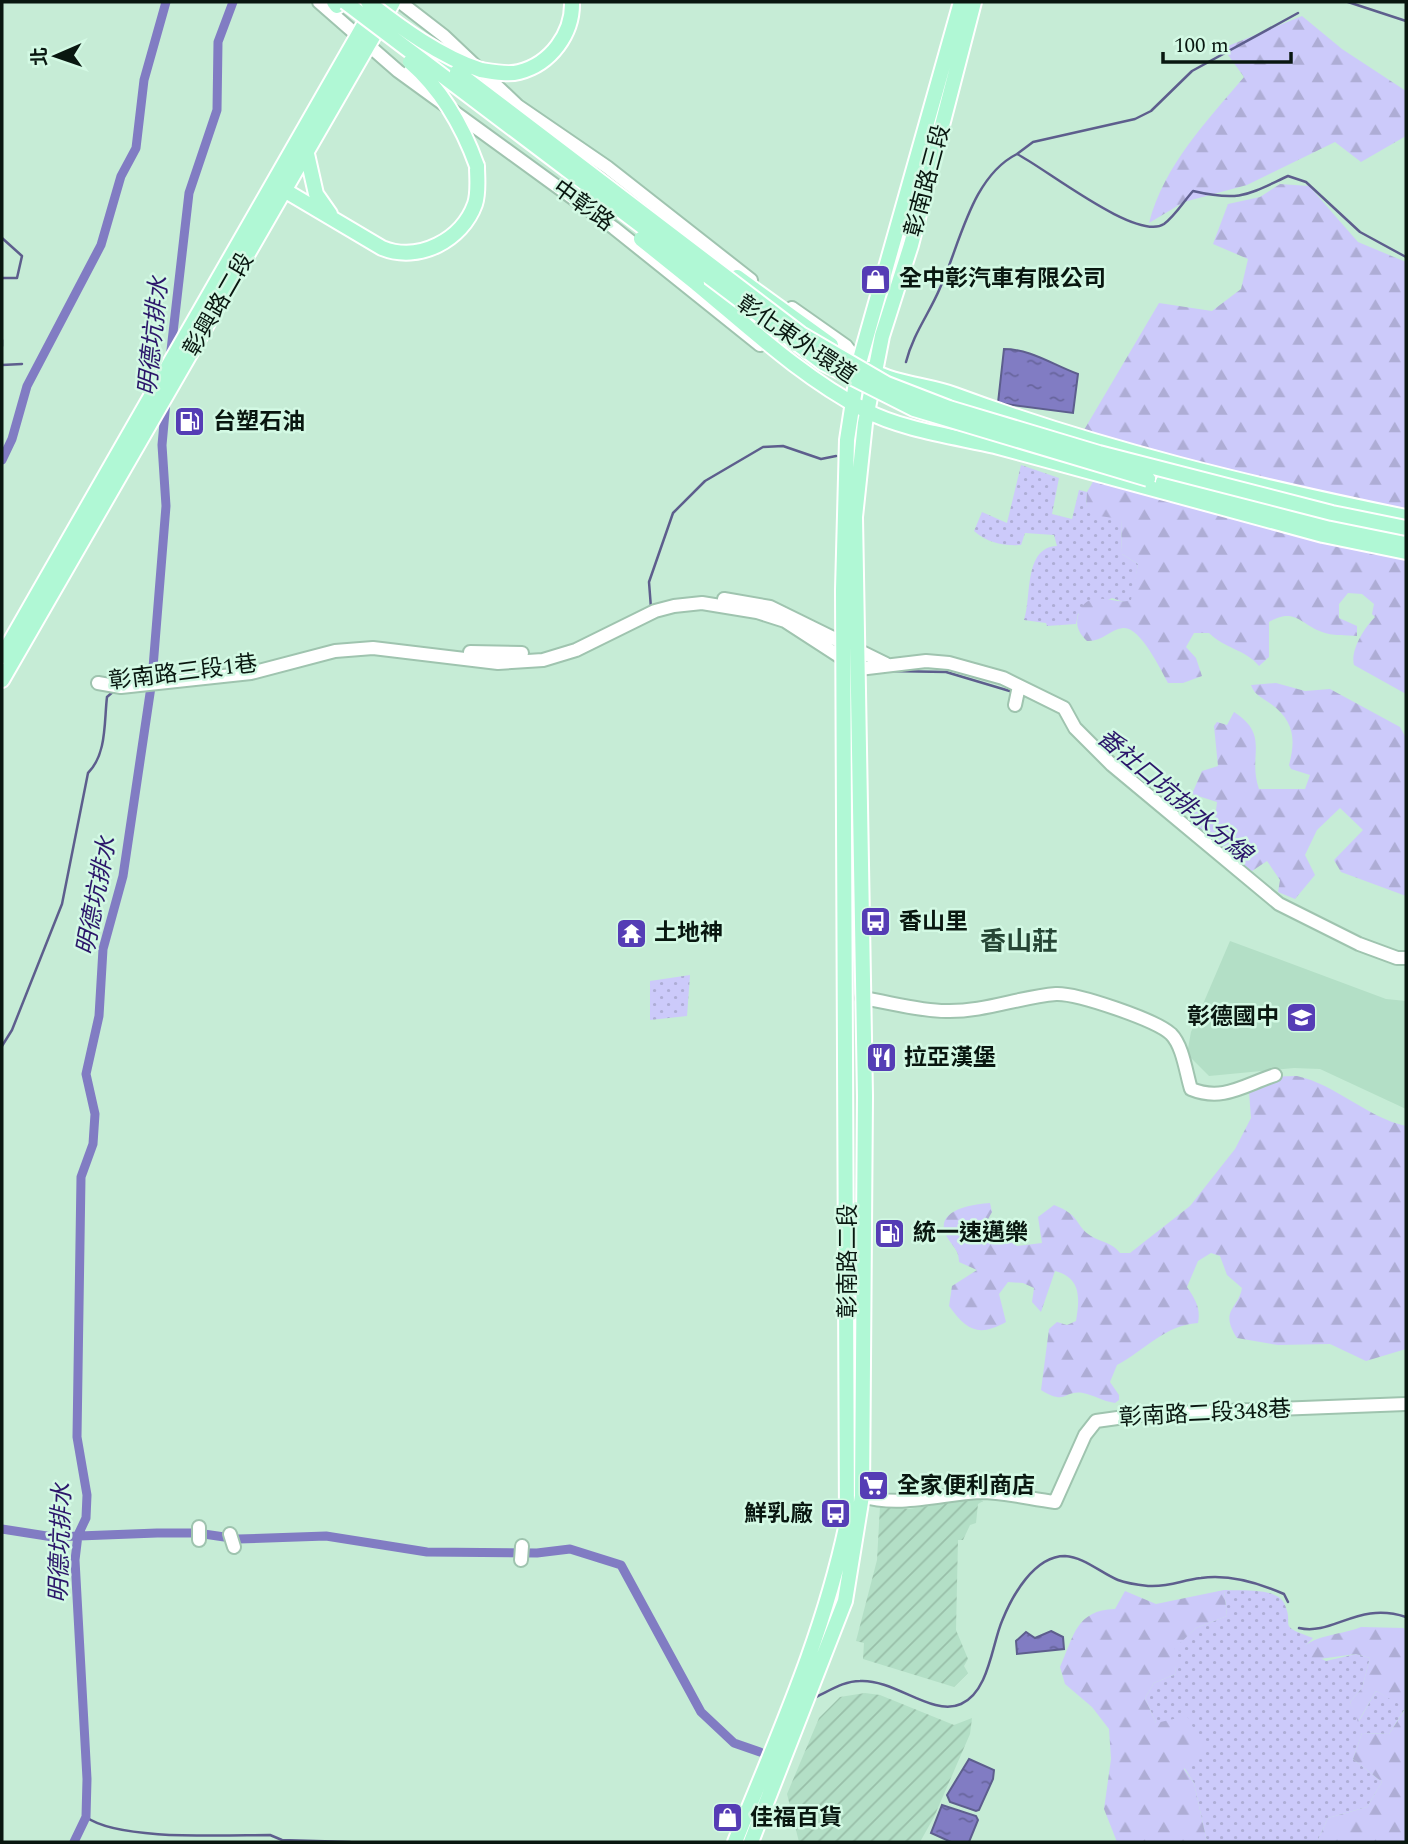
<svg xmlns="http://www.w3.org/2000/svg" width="1408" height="1844" viewBox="0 0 1408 1844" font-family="Spectral,'Noto Sans TC',serif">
<defs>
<pattern id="industrial-furrows" width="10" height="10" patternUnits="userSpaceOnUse" patternTransform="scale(1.75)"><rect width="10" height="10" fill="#b3dfc6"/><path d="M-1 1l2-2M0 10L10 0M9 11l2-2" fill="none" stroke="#99bfa9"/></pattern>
<pattern id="grass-dots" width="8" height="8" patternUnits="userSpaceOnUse" patternTransform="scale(1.75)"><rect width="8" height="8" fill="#cccafa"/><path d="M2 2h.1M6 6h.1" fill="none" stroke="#aeadd5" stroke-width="1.8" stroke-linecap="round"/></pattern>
<pattern id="forest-firs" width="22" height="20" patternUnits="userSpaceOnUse" patternTransform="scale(1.75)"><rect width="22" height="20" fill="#cccafa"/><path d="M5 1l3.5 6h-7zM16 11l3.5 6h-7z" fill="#aeadd5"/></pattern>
<pattern id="water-ripples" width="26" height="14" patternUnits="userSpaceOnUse" patternTransform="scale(1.75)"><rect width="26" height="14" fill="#817cc3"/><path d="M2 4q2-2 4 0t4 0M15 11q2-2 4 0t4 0" fill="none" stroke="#68659d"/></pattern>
</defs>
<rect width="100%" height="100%" fill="#c6ecd6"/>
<path fill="#b3dfc6" d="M1230,941L1386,999L1406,1001V1109L1320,1069L1294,1068L1209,1076L1187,1054L1191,1032Z"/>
<path fill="url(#industrial-furrows)" d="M976,1498L983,1501L978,1504L976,1523L970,1525L963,1540H958L956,1630L968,1659L964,1666L968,1673L954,1687L863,1659L864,1643L856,1641L877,1560L880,1506L909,1509Z
M865,1693L880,1695L954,1725L972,1718L970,1734L934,1817L920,1842H799L787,1794L819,1718L840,1697Z"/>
<path fill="url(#grass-dots)" d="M1021,465L1059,478L1052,514L1072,519L1079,490L1087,492L1086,507L1121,518L1122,554L1138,564L1132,600L1127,603L1112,598L1078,614L1076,624L1047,626L1046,623L1024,620C1032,599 1023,547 1057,546L1054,535L1025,533L1021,545C1003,546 988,543 974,531L982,512L1007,523Z
M690,975L687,1016L650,1020V981Z
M1224,1590C1239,1591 1276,1587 1284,1603C1296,1628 1274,1624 1313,1638L1302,1649L1326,1661L1356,1654L1370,1658L1362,1688L1350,1702L1359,1721L1376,1691L1406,1707L1389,1734L1362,1733L1353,1759L1382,1782L1367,1807L1328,1818L1317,1842H1207L1194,1783L1156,1723L1145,1698L1154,1683L1176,1674L1173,1649L1196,1628L1227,1616Z"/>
<path fill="url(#forest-firs)" d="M1302,16L1342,49L1406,91V136L1361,162L1335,142L1247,185L1184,202L1149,223C1164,165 1207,121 1244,77L1223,48Z
M1280,184L1309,186L1358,242L1406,262V511L1148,455L1084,430L1159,303L1212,311L1241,289L1248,259L1213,244L1228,204L1260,197Z
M1094,480L1228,516L1406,550V694L1354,665C1350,651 1364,628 1375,617L1372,614L1374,604L1362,594L1348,593L1339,604V618L1357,626V636C1346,635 1332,636 1322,632C1300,624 1295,607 1269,622V657L1259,666C1245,649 1225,649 1209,633H1194L1186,647L1196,658L1202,676L1183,683H1168C1161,670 1140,626 1123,628C1109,630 1102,642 1087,641C1080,634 1075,627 1078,616C1087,584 1116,607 1131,600L1138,564L1122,554L1121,519L1092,515L1086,507L1087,492Z
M1276,683L1305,691L1330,689L1400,727L1406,738V896L1341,872L1334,860L1363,830L1340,808L1317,830L1305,855L1315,875L1295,899L1278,892L1280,880L1267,861L1252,871L1207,839L1189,818L1197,809L1215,818L1217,802L1192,794L1202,771L1218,766L1214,726L1217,722L1227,725L1234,712C1271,736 1247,755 1259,789H1305L1310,775L1291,769L1289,765C1296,739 1294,721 1271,704C1262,697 1255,696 1251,685Z
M1297,1076C1337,1085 1366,1117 1406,1126V1349L1366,1361L1330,1344L1278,1345L1237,1338C1219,1310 1238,1310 1242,1288L1227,1275L1220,1256L1211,1253L1198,1261L1187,1287C1195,1299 1201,1308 1198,1323C1163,1326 1147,1349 1117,1365L1110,1382L1119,1395V1400L1115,1403C1102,1401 1094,1395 1083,1393C1063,1390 1067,1406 1041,1390L1049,1329L1057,1322L1067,1325L1076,1321C1080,1297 1081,1278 1055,1271L1041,1312L1032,1302L1034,1288L1023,1283L1008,1282L999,1294L1006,1322C979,1337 967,1331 949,1306L952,1286L977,1270L959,1262C959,1250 953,1247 947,1237C932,1210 973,1204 990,1203L992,1212L987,1221L996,1233L1017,1246L1042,1243L1038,1217L1054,1205C1081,1215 1075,1226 1091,1236C1102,1243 1112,1242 1120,1253H1130L1190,1206L1235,1149L1251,1118L1249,1092L1253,1083L1261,1077Z
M1224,1590L1227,1616L1196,1628L1174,1649L1176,1674L1154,1683L1145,1698L1156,1723L1187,1716L1204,1748L1184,1769L1194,1783L1207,1842H1117L1104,1809L1111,1759L1109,1729L1092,1707L1065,1684L1060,1667C1074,1636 1076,1610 1115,1609L1125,1591L1156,1604Z
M1361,1627L1404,1628L1406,1633V1842H1317L1328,1818L1367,1807L1382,1782L1353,1759L1362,1733L1389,1734L1406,1708L1376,1691L1358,1722L1350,1702L1362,1688L1370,1658L1356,1654L1312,1660L1301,1649C1317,1634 1341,1635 1361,1627Z"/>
<path fill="url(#water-ripples)" stroke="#5d5e8d" stroke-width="2" d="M1004,349C1031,349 1053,365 1078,374L1073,413L998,403Z
M1051,1631L1063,1637L1064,1649L1017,1654L1016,1641L1026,1632L1035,1638Z
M969,1759L994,1770L993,1779L979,1810L976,1811L950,1802L947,1795Z
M942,1805L976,1816L978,1820L969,1842H951L931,1833Z"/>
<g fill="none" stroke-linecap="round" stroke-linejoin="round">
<path stroke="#5d5e8d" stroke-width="2.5" d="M1348,2L1406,21
M1017,154L1033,142L1135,119L1151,111L1192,71L1298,13
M2,238L22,256L17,278H2
M2,340V346
M906,362C913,334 929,314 940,288C960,245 971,177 1017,154C1045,168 1137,242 1164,224C1175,216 1184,201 1193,191C1240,202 1247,195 1288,176L1306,182L1360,232L1406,257
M2,365L22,364
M651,608L649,582L673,513L705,481L763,447L783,446L821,459L836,456
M890,671L946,672L1013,692
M2,1046L12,1030L62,904L88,773C107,754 104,722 107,697L115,690
M1299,1628C1333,1636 1358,1601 1406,1617
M816,1697C831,1690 844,1681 860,1681C895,1679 932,1717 961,1704C989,1692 992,1644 1002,1621C1012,1596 1034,1556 1065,1556C1084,1557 1101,1573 1118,1580C1128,1584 1139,1585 1149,1586C1172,1587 1181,1580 1201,1578C1229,1574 1259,1583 1284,1594L1288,1602
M86,1817C119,1841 226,1835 270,1835L282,1840L350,1842"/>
<path stroke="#817cc3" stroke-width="9" d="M170,359L189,193L217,110L218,42L233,2
M2,460L12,439L27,386L101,245L121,176L136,148L144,80L166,2
M2,1529L53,1537L157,1533H197L238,1539L326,1536L427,1552L537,1553L570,1549L621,1565L701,1712L734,1743L760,1752
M74,1842L86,1817L87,1779L75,1560L78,1535L86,1518L87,1495L77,1437L81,1177L93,1144L95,1114L86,1074L99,1016L103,949L123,876L152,680L166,506L162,445L166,401"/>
<defs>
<path id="minor" d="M319,2L398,71L614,228L760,345
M400,2L444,36L518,106L607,167L751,280
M792,308L846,346L859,363
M724,599L770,607L886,664
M470,652L522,653
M98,683L121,687L251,673L335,651L373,648L498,663L543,660L576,650L655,611L674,606L702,603L757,612L785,621L859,669L926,661L949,663L1003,678L1064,708L1075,728L1112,765L1279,904L1359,944L1397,958H1406
M1015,705L1019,686
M862,998C889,1002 919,1011 946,1011C984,1012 1019,997 1056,994C1077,993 1156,1020 1171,1034C1183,1046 1186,1073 1191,1089C1223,1102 1244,1085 1275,1075
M862,1496C899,1508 942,1494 980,1492C1004,1492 1031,1499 1055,1502L1085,1435L1096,1421L1146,1414L1406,1404
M230,1534L234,1547
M199,1540V1527
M521,1560L522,1546"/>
<path id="major" d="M334,2L337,6
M430,51L457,72
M481,70C493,72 508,75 519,72C551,64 573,33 572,2
M307,154L316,194L330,214
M279,187L382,248C419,263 462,240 475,204C479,192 477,178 477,166
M737,277L831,345
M697,284C750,328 803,378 865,410C899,429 956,437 995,446L1323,535L1406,552
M869,369C894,384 928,385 955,395C1101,449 1254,486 1406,517
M1163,482L1406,541
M2,656L373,9
M2,680L393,2
M735,1842C778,1735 823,1637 847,1523L843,590L847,440L859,363L961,2
M751,1842L845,1601L862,1496L865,1096L855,517L865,423L882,336L911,245L974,2"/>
</defs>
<use href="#minor" stroke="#9fc4af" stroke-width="16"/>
<use href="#major" stroke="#fff" stroke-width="18"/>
<use href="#minor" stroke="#fff" stroke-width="12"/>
<use href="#major" stroke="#b0f8d5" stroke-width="14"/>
<defs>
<path id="major-bridge" d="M345,2L823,363L914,409L1148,479
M368,2C401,28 441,57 481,70
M410,62C442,90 463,127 477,166
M457,72L801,334L887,384L949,408L1099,453L1332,513L1406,528
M641,239L697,284"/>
</defs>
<use href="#major-bridge" stroke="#fff" stroke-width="18" stroke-linecap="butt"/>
<use href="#major-bridge" stroke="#b0f8d5" stroke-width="14"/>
</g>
<defs>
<symbol id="shop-square" viewBox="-11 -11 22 22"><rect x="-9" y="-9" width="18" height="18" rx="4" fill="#553db5" stroke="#d3f9e4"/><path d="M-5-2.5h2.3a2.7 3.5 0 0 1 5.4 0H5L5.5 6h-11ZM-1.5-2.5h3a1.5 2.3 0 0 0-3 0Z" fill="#fff"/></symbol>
<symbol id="fuel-square" viewBox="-11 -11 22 22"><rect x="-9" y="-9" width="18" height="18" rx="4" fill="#553db5" stroke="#d3f9e4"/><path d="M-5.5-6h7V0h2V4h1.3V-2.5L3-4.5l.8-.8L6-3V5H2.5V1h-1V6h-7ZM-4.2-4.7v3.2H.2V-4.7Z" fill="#fff"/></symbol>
<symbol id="bus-square" viewBox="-11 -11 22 22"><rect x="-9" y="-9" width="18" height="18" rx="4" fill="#553db5" stroke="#d3f9e4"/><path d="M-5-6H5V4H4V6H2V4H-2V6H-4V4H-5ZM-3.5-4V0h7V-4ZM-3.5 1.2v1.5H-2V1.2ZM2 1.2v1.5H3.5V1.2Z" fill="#fff"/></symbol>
<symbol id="temple-square" viewBox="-11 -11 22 22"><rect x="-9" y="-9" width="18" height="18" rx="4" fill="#553db5" stroke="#d3f9e4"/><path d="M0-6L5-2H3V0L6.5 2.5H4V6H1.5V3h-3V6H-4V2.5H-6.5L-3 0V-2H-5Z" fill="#fff"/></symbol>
<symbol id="school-square" viewBox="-11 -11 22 22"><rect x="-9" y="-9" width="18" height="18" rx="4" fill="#553db5" stroke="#d3f9e4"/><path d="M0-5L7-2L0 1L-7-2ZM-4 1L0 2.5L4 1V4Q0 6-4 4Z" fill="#fff"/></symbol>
<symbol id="restaurant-square" viewBox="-11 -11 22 22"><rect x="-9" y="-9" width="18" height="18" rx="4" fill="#553db5" stroke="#d3f9e4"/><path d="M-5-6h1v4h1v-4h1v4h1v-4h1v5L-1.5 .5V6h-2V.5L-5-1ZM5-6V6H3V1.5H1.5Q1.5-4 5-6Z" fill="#fff"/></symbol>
<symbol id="supermarket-square" viewBox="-11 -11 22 22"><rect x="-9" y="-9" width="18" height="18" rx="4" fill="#553db5" stroke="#d3f9e4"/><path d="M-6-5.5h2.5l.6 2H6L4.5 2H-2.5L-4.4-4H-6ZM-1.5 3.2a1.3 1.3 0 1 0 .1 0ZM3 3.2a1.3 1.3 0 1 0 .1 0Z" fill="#fff"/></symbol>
</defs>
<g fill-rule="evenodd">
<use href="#shop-square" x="858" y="262" width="35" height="35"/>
<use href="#fuel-square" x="172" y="404" width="35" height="35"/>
<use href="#bus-square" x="858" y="904" width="35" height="35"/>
<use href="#temple-square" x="614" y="916" width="35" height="35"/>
<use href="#school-square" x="1284" y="1000" width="35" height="35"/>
<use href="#restaurant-square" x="864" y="1040" width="35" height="35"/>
<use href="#fuel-square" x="872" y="1216" width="35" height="35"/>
<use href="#supermarket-square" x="856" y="1468" width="35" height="35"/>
<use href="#bus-square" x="818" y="1496" width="35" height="35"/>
<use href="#shop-square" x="710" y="1800" width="35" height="35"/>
</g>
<g text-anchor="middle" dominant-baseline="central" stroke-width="5" stroke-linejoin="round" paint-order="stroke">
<g font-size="23" fill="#091710" stroke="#d3f9e4">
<text transform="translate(928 181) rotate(-75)">彰南路三段</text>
<text transform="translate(583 206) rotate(36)">中彰路</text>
<text transform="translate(219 305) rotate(-60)">彰興路二段</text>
<text transform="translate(796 340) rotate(34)">彰化東外環道</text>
<text transform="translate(183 673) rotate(-7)">彰南路三段1巷</text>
<text transform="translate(848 1261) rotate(-90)">彰南路二段</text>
<text transform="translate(1205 1414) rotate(-3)">彰南路二段348巷</text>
</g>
<g font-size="23" font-weight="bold" fill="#091710" stroke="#d3f9e4" text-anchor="start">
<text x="899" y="279">全中彰汽車有限公司</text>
<text x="213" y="422">台塑石油</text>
<text x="899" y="922">香山里</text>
<text x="654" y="933">土地神</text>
<text x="1279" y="1017" text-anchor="end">彰德國中</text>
<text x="904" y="1058">拉亞漢堡</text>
<text x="913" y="1233">統一速邁樂</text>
<text x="897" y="1486">全家便利商店</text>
<text x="813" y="1514" text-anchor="end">鮮乳廠</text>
<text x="750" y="1818">佳福百貨</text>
</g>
<g font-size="24" font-style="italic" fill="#2b166a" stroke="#d3f9e4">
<text transform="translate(154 336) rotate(-84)">明德坑排水</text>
<text transform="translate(1174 796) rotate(40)">番社口坑排水分線</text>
<text transform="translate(97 896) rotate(-79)">明德坑排水</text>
<text transform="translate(61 1543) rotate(-88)">明德坑排水</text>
</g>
<g font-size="26" font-weight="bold" fill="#264635" stroke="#d3f9e4">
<text x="1019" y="942">香山莊</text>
</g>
</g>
<rect width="1408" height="1844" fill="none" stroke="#091710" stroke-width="7"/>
<g transform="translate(56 56) rotate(268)" stroke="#d3f9e4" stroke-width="5" paint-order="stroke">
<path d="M0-5L12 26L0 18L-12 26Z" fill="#091710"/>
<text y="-10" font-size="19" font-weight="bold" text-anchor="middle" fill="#091710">北</text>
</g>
<path d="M1163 52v10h128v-10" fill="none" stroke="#091710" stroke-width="3.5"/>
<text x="1174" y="52" font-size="21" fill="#091710" stroke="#d3f9e4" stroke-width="5" paint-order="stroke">100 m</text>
</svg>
